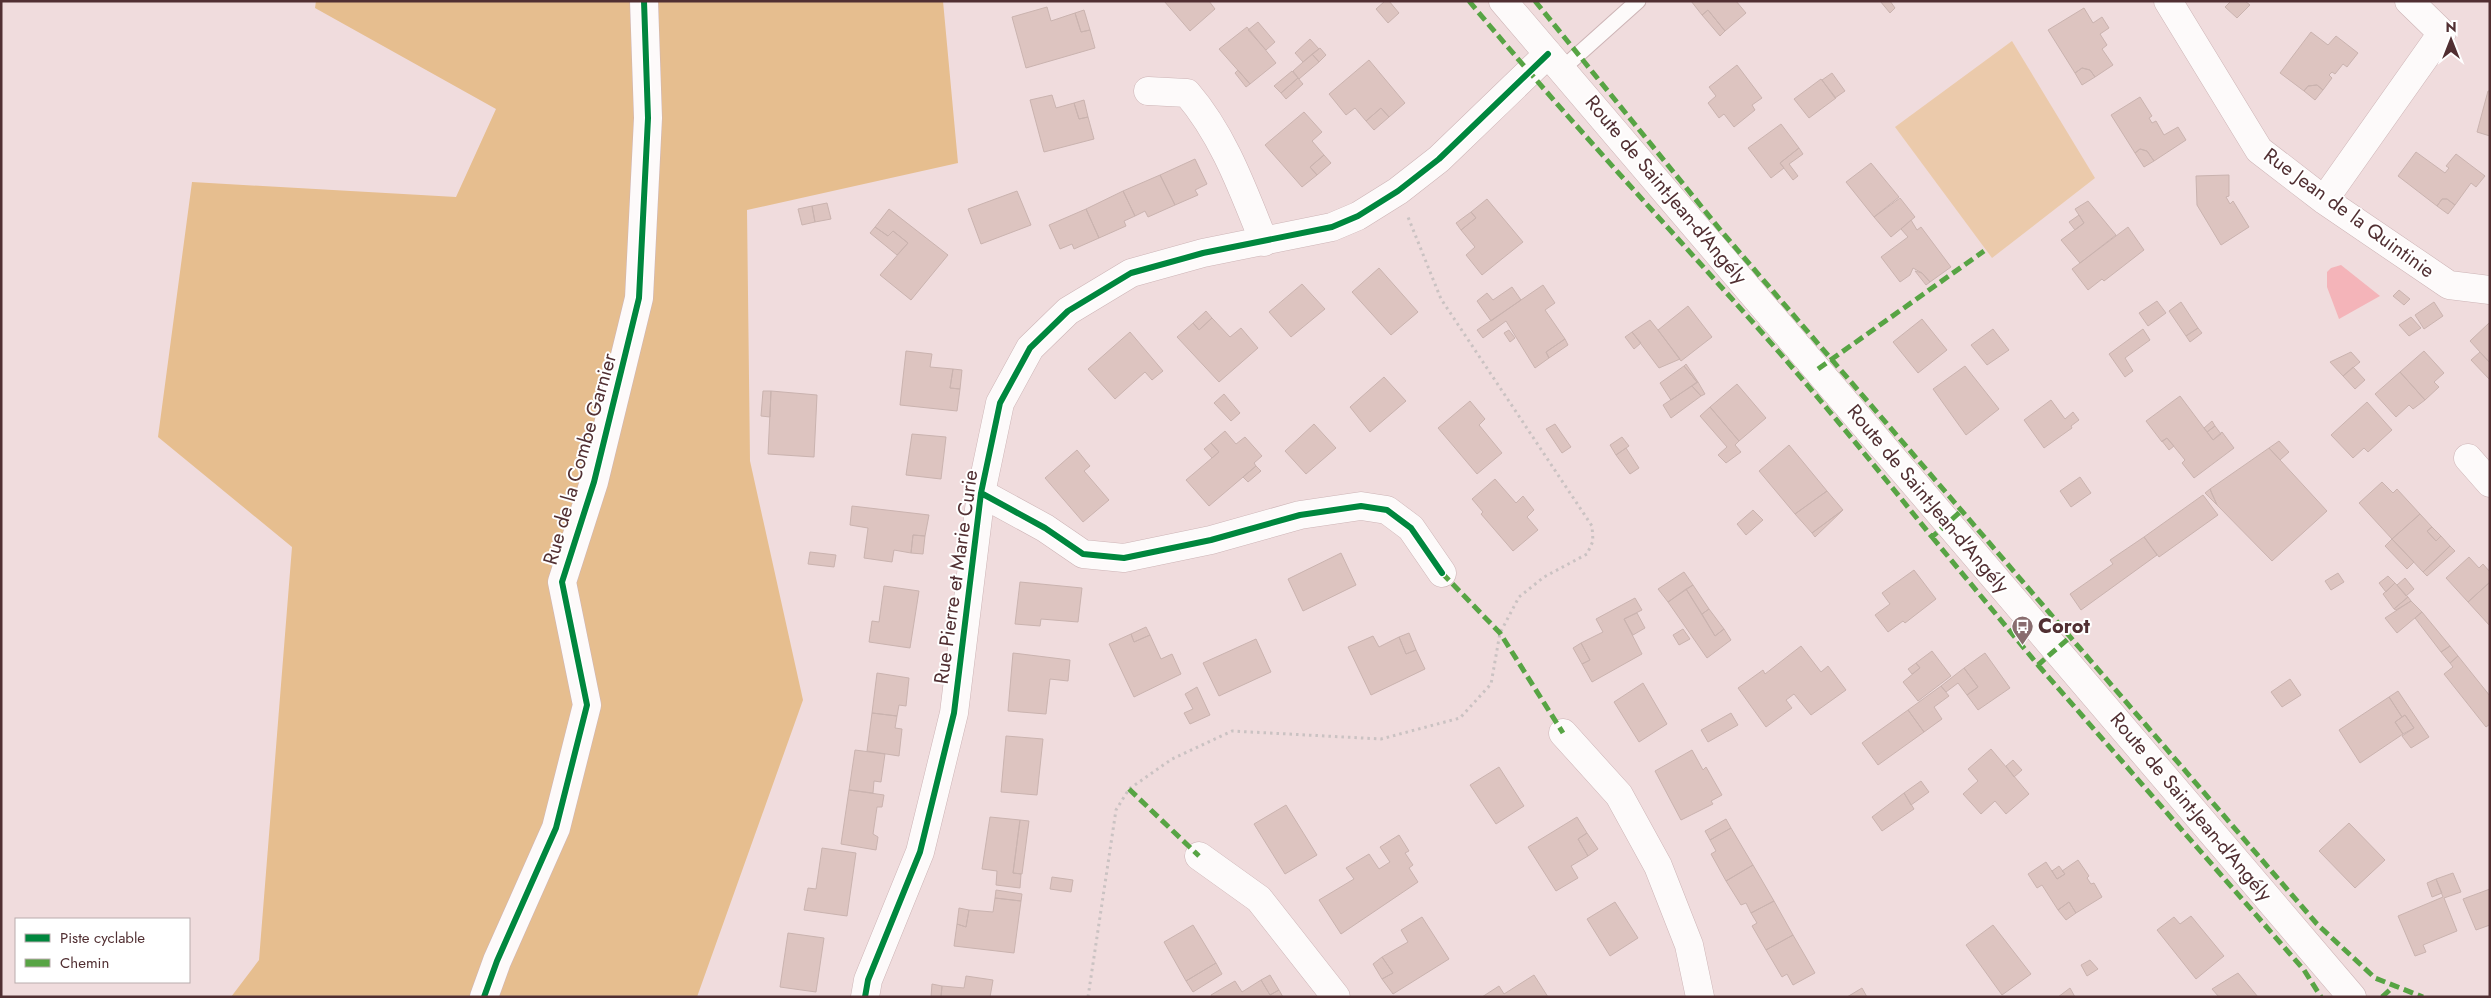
<svg xmlns="http://www.w3.org/2000/svg" width="2491" height="998" viewBox="0 0 2491 998" font-family="Jost,sans-serif">
<rect width="100%" height="100%" fill="#f0dcdd"/>
<path fill="#ebcaab" d="M2012,41L2095,178L1992,258L1895,127Z"/>
<path fill="#e6be8f" d="M316,1H943L958,163L747,210L750,461L803,700L697,997H231L259,960L292,547L158,437L192,182L456,197L496,109L315,8Z"/>
<path fill="#f4b4b9" d="M2341,265L2380,296L2339,319L2327,287V272L2331,268Z"/>
<path fill="#ddc4c0" stroke="#cab3af" d="M1164,1H1209L1215,9L1190,31Z
M1385,1H1389L1399,13L1388,23L1376,9Z
M1691,1H1736L1746,13L1725,31L1708,10L1702,15Z
M1880,1H1890L1895,8L1890,13Z
M2231,1H2245L2250,5L2237,18L2225,7Z
M1047,7L1051,21L1075,13L1081,32L1090,30L1095,48L1026,68L1012,17Z
M2084,8L2093,23L2102,17L2109,28L2100,34L2107,45L2102,49L2113,65L2095,77L2090,70L2082,68L2075,73L2048,30Z
M1084,10L1090,30L1081,32L1075,13Z
M1708,10L1725,31L1720,36L1702,15Z
M1258,22L1275,42L1266,50L1248,30Z
M1247,27L1276,63L1250,84L1219,49Z
M2311,32L2328,45L2336,36L2358,53L2347,67L2343,64L2335,74L2332,72L2329,75L2332,78L2323,90L2317,85L2308,86L2304,91L2280,73Z
M1310,39L1319,49L1303,62L1295,53Z
M1320,48L1326,55L1319,62L1312,54Z
M1312,54L1319,62L1299,79L1293,71Z
M1369,60L1405,103L1389,117L1381,108L1366,121L1355,108L1346,115L1329,94Z
M1737,65L1762,98L1752,105L1755,110L1734,127L1724,114L1719,118L1708,103L1716,96L1709,87Z
M2082,68L2090,70L2095,77L2082,85L2075,73Z
M1238,70L1250,84L1246,87L1235,73Z
M1292,71L1298,78L1281,93L1274,86Z
M1832,73L1845,91L1835,98L1822,80Z
M1298,78L1303,84L1286,99L1281,93Z
M1821,79L1836,98L1809,118L1794,99Z
M2317,85L2323,90L2315,100L2304,91L2308,86Z
M2488,91H2490V136L2477,132Z
M1052,95L1056,108L1074,103L1079,119L1088,117L1094,139L1044,152L1030,100Z
M2140,97L2152,116L2149,118L2152,123L2156,121L2164,135L2178,127L2186,140L2154,161L2147,151L2140,149L2135,153L2111,115Z
M1084,100L1088,117L1079,119L1074,103Z
M1381,108L1389,117L1374,130L1366,121Z
M1304,112L1322,132L1312,141L1324,155L1310,167L1317,175L1302,187L1265,145Z
M1781,124L1799,148L1780,163L1784,168L1771,178L1748,148Z
M1799,148L1803,154L1789,164L1798,176L1793,180L1780,163Z
M2140,149L2147,151L2154,161L2144,167L2135,153Z
M2416,152L2445,173L2449,168L2446,166L2456,154L2485,176L2476,187L2471,183L2455,205L2447,199H2442L2437,206L2398,176Z
M1324,155L1331,163L1317,175L1310,167Z
M1195,159L1207,184L1195,190L1198,195L1175,205L1160,175Z
M1871,163L1899,197L1874,217L1846,182Z
M1160,175L1175,205L1148,217L1145,211L1135,216L1123,191Z
M2229,175V196L2226,197L2230,204L2233,201L2249,227L2221,245L2197,205L2196,176Z
M1017,191L1031,225L981,244L968,209Z
M1123,191L1135,216L1124,221L1126,226L1099,238L1086,209Z
M1900,198L1915,217L1891,237L1874,217Z
M1487,199L1523,242L1482,275L1466,255L1475,247L1461,230L1476,218L1471,212Z
M2442,199H2447L2455,205L2448,214L2437,206Z
M2088,201L2116,235L2080,263L2061,240L2084,223L2075,209Z
M827,203L831,219L815,222L812,206Z
M812,206L815,222L802,225L798,209Z
M889,209L948,255L911,300L880,275L908,243L893,231L888,236L875,227Z
M1086,209L1099,238L1074,249L1072,244L1060,249L1049,225Z
M1471,212L1476,218L1461,230L1456,223Z
M2079,215L2084,223L2075,230L2069,222Z
M1911,220L1917,230L1921,227L1951,267L1930,282L1922,273L1913,268L1910,275L1900,282L1881,257L1908,237L1901,229Z
M875,227L888,236L893,231L908,243L897,255L870,233Z
M2128,227L2144,250L2104,281L2102,279L2088,290L2072,269Z
M1379,268L1418,312L1391,335L1352,292Z
M1915,271L1922,273L1930,282L1926,285Z
M1302,284L1325,309L1291,337L1269,312Z
M1543,285L1555,303L1545,310L1565,339L1546,352L1549,358L1535,368L1506,321L1483,338L1477,330Z
M1512,287L1521,300L1491,321L1477,301L1487,293L1493,300Z
M2399,290L2410,299L2404,305L2393,296Z
M2157,301L2166,313L2148,326L2139,313Z
M2181,302L2198,328L2186,336L2169,311Z
M2434,302L2443,316L2424,329L2415,315Z
M1688,306L1712,337L1681,361L1658,330Z
M1206,311L1212,318L1199,330L1193,323Z
M2411,317L2421,328L2409,336L2399,325Z
M1212,318L1230,337L1241,328L1258,348L1219,382L1177,337L1193,323L1199,330Z
M1922,319L1947,350L1918,373L1893,342Z
M1650,320L1658,330L1680,359L1659,368L1632,332Z
M2489,323H2490V363L2470,341Z
M2198,328L2202,333L2190,342L2186,336Z
M1993,329L2009,350L1987,365L1971,345Z
M2143,329L2150,340L2125,358L2133,371L2125,377L2109,354Z
M1509,330L1515,338L1510,342L1504,333Z
M1130,332L1163,371L1152,380L1145,372L1115,399L1088,369Z
M1632,332L1641,343L1634,349L1625,337Z
M1565,339L1568,345L1549,358L1546,352Z
M906,351L932,354L930,367L953,369L950,388L960,389L957,411L900,405Z
M2424,351L2444,373L2434,382L2439,387L2425,400L2400,372Z
M2351,352L2360,362L2343,376L2330,362Z
M2480,352L2490,363V380L2471,360Z
M1686,364L1698,382H1697L1684,366Z
M1684,366L1697,382L1671,400L1660,383Z
M1965,366L1999,409L1966,435L1933,389Z
M2353,367L2365,380L2355,389L2343,376Z
M953,369L962,370L960,389L950,388Z
M2400,372L2425,400L2413,409L2409,405L2396,417L2375,394Z
M1384,377L1406,401L1370,432L1350,407Z
M1698,382L1705,394L1701,396L1692,386Z
M1737,384L1766,418L1739,441L1710,407Z
M1692,386L1701,396L1671,418L1663,405Z
M763,391H771L770,417L761,416Z
M771,391L817,395L814,457L768,454Z
M1224,394L1240,413L1231,421L1214,403Z
M2180,396L2213,440L2222,432L2234,448L2194,478L2182,463L2185,460L2167,438L2162,442L2146,421Z
M2051,400L2065,419L2073,412L2079,420L2071,426L2072,428L2044,448L2024,420Z
M1470,401L1485,419L1479,425L1502,453L1477,474L1438,428Z
M2367,402L2392,430L2368,452L2364,448L2353,458L2331,435Z
M1710,407L1739,441L1735,445L1741,452L1726,463L1718,455L1727,447L1700,416Z
M2212,421L2215,426L2207,432L2204,428Z
M1314,424L1336,448L1306,474L1285,451Z
M1555,424L1571,447L1562,453L1546,429Z
M2215,426L2221,434L2213,440L2207,432Z
M1225,431L1236,444L1245,437L1262,456L1254,463L1256,466L1209,506L1186,480L1219,452L1211,443Z
M912,434L946,437L941,479L906,475Z
M1622,437L1629,446L1616,455L1610,445Z
M2167,438L2174,446L2169,450L2162,441Z
M2279,441L2289,452L2280,460L2269,448Z
M1211,443L1219,452L1212,458L1204,449Z
M1789,445L1827,491L1795,514L1759,471Z
M1626,448L1639,468L1630,474L1616,455Z
M2269,448L2327,511L2272,561L2217,505L2210,489Z
M1077,450L1090,466L1084,471L1109,500L1083,522L1045,478Z
M1256,466L1261,471L1248,482L1243,477Z
M2080,477L2091,493L2071,507L2060,491Z
M1495,479L1516,503L1523,496L1534,510L1527,517L1538,530L1513,551L1481,514L1483,512L1472,499Z
M2382,482L2393,493L2397,489L2420,514L2392,539L2359,503Z
M2210,489L2212,494L2217,505L2205,493Z
M1827,491L1843,510L1812,533L1795,514Z
M2203,495L2218,515L2159,557L2144,537Z
M852,506L929,515L925,536L913,535L911,553L894,550L892,562L864,558L868,528L850,525Z
M1753,510L1763,520L1746,535L1737,524Z
M1843,510L1815,537L1812,533Z
M2420,514L2432,527L2427,531L2436,541L2441,536L2450,546L2423,572L2392,539Z
M2432,527L2441,536L2436,541L2427,531Z
M913,535L925,536L923,554L911,553Z
M2144,537L2157,555L2081,610L2070,594L2113,564L2110,560Z
M2392,539L2414,562L2407,569L2385,546Z
M2450,546L2455,551L2427,576L2423,572Z
M810,552L836,555L834,567L808,564Z
M1341,553L1356,585L1303,611L1288,579Z
M2469,557L2479,568L2483,564L2490,572V582L2468,602L2446,578Z
M1914,570L1936,599L1905,623L1903,621L1888,632L1875,615L1890,604L1882,593Z
M1684,572L1693,585L1668,602L1658,589Z
M2338,573L2344,582L2331,590L2325,581Z
M2388,576L2395,583L2386,592L2379,583Z
M2405,578L2414,589L2406,596L2397,585Z
M1020,582L1082,588L1078,622L1041,619L1040,626L1015,624Z
M2490,582V626L2468,602Z
M2395,583L2408,597L2394,609L2383,594Z
M1693,585L1709,609L1702,614L1686,589Z
M884,586L919,591L910,648L869,642L872,621L879,622Z
M1686,589L1715,636L1724,629L1731,640L1707,658L1668,602Z
M2408,597L2411,601L2396,610L2394,609Z
M1635,598L1642,610L1624,619L1642,654L1592,682L1582,664L1590,660L1581,643L1603,632L1596,619Z
M2411,601L2422,612L2397,633L2385,618Z
M1709,609L1724,629L1715,636L1702,614Z
M2422,612L2450,646L2441,652L2415,618Z
M1637,613L1645,628L1633,635L1624,619Z
M1146,627L1150,635L1134,642L1131,634Z
M1683,629L1690,639L1679,645L1673,635Z
M1409,633L1416,650L1406,654L1399,637Z
M1131,634L1134,642L1150,635L1161,659L1172,654L1181,674L1134,697L1109,644Z
M1373,636L1379,647L1399,637L1406,654L1416,650L1425,669L1371,695L1348,647Z
M1256,639L1271,672L1219,696L1203,663Z
M1581,643L1590,660L1582,664L1573,648Z
M1801,646L1821,672L1828,666L1846,690L1811,715L1794,694L1786,700L1792,708L1766,727L1738,688L1763,670L1765,674Z
M2450,646L2458,656L2450,663L2441,652Z
M1932,651L1951,676L1918,701L1903,682L1920,668L1916,663Z
M1013,653L1070,660L1068,681L1050,679L1046,714L1008,711Z
M1985,653L2010,688L1978,710L1967,695L1978,687L1964,668Z
M2458,656L2490,696V724L2486,727L2444,674L2453,667L2450,663Z
M1916,663L1920,668L1912,674L1908,669Z
M1964,668L1978,687L1967,695L1958,683L1946,692L1941,686Z
M877,673L909,678L906,706L899,705L897,716L872,713Z
M2290,679L2301,695L2282,707L2271,692Z
M1643,683L1667,724L1639,742L1614,702Z
M1941,686L1949,696L1934,707L1942,719L1924,732L1908,710Z
M1197,687L1210,715L1190,724L1184,713L1193,709L1185,694Z
M2398,691L2429,737L2411,748L2402,736L2414,728L2405,715L2402,717L2389,697Z
M2389,697L2402,717L2395,722L2403,734L2360,763L2339,730Z
M1908,710L1924,732L1878,765L1862,743Z
M872,713L897,716L895,728L902,729L899,756L867,751Z
M1731,713L1738,725L1708,742L1701,730Z
M2405,715L2414,728L2403,734L2395,722Z
M1006,736L1043,739L1037,795L1001,792Z
M1991,749L2029,794L2006,814L1995,801L1981,814L1963,794L1978,781L1968,769Z
M855,750L885,754L881,782L874,781L873,793L849,790Z
M1692,750L1703,770L1706,767L1722,795L1711,801L1713,804L1681,820L1655,771Z
M2013,760L2022,770L2014,777L2006,766Z
M1499,767L1524,806L1496,824L1470,785Z
M1921,781L1929,792L1911,805L1904,793Z
M849,790L884,795L882,807H877L873,834L878,837L876,850L841,844Z
M1904,793L1914,809L1882,831L1872,817Z
M1286,805L1317,855L1285,874L1254,824Z
M990,817L1020,820L1013,873L1021,874L1020,888L996,885L997,871L982,869Z
M1577,817L1587,833L1578,839L1588,856L1571,866L1578,878L1556,891L1528,847Z
M1726,819L1731,828L1710,840L1705,831Z
M1020,820L1029,821L1022,874L1013,873Z
M2349,823L2385,860L2355,888L2319,851Z
M1731,828L1753,865L1726,881L1711,854L1716,851L1710,840Z
M1587,833L1598,849L1588,856L1578,839Z
M1399,835L1409,851L1405,853L1413,865L1409,868L1418,882L1341,934L1319,900L1354,879L1346,868L1369,854L1379,869L1390,862L1380,847Z
M822,848L856,853L847,916L804,910L808,888L816,889Z
M2078,860L2089,876L2087,878L2091,884L2094,883L2102,897L2076,913L2069,902L2058,910L2042,885L2037,888L2028,874L2046,862L2057,879L2065,874L2062,871Z
M1753,865L1774,901L1751,913L1746,903L1741,905L1726,881Z
M2059,866L2065,874L2057,879L2052,871Z
M2453,873L2461,892L2444,898L2457,931L2423,945L2426,952L2415,956L2398,916L2443,897L2436,879Z
M1052,877L1073,880L1071,892L1050,889Z
M2436,879L2442,893L2432,897L2427,883Z
M2490,889V925L2476,930L2463,899Z
M996,890L1022,894L1021,901L995,898Z
M995,898L1021,901L1014,953L954,946L957,924L966,927L969,910L993,912Z
M1774,901L1793,935L1766,950L1752,926L1757,923L1751,913Z
M1615,902L1638,938L1610,956L1587,919Z
M2069,902L2076,913L2066,920L2058,910Z
M959,908L969,910L966,927L957,924Z
M2191,916L2224,956L2196,979L2157,930L2174,917L2180,924Z
M1422,917L1449,959L1393,994L1382,979L1393,973L1382,957L1408,942L1401,930Z
M1193,925L1216,963L1186,981L1164,942Z
M1993,925L2031,974L2002,995L1966,945Z
M788,933L824,938L816,992L780,987Z
M1793,935L1815,973L1793,985L1787,974L1782,977L1766,950Z
M1382,957L1393,973L1382,979L1373,964Z
M2090,960L2098,969L2087,976L2081,965Z
M1216,963L1222,974L1193,992L1186,981Z
M2238,973L2258,997H2219L2212,989Z
M1270,975L1279,990L1270,995L1261,980Z
M1534,975L1548,997H1482L1499,986L1504,994Z
M966,976L993,980L990,997H941L942,986L964,988Z
M1261,980L1270,995L1279,990L1283,997H1212L1211,995L1235,981L1242,992Z
M932,984L942,986L941,997H931Z
M1862,988L1867,997H1847Z
M2070,988L2075,997H2058Z"/>
<g fill="none" stroke-linecap="round" stroke-linejoin="round">
<defs>
<path id="lane" d="M1562,69L1638,1"/>
<path id="street" d="M2168,1L2259,150L2324,200L2449,285L2490,290
M1148,91L1187,93C1224,136 1243,190 1264,242
M2324,200L2442,33L2409,1
M2468,458L2490,483
M981,493L1045,528L1083,554L1124,558L1211,540L1300,515L1361,506L1387,510L1411,528L1442,573
M1563,733L1619,795L1658,866L1689,945L1700,997
M1199,856L1259,899L1336,997
M484,997L497,961L556,828L587,705L562,582L594,482L639,298L648,118L644,1
M865,997L868,980L920,852L954,713L981,493L1000,403L1030,348L1068,311L1131,273L1203,253L1332,227L1358,216L1398,191L1439,159L1548,54"/>
<path id="secondary" d="M1503,1L2352,997"/>
</defs>
<use href="#lane" stroke="#cdb4b6" stroke-width="17"/>
<use href="#street" stroke="#cdb4b6" stroke-width="29"/>
<use href="#secondary" stroke="#cdb4b6" stroke-width="29"/>
<path stroke="#cac2c2" stroke-width="3" stroke-dasharray="2.5 4" stroke-linecap="butt" d="M1088,997L1116,810L1129,789L1172,759L1232,731L1381,739L1460,718L1491,684L1500,633L1519,597L1544,577L1587,554L1593,541L1592,526L1441,299L1408,217"/>
<use href="#lane" stroke="#fdfafa" stroke-width="15"/>
<use href="#street" stroke="#fdfafa" stroke-width="28"/>
<use href="#secondary" stroke="#fdfafa" stroke-width="28"/>
<path stroke="#57a444" stroke-width="5" stroke-dasharray="10 5" stroke-linecap="butt" d="M1469,1C1562,113 1661,219 1757,327C1818,396 1875,466 1932,537L1960,512
M1535,1L1722,232L2317,924L2375,978L2423,997
M1818,369L1984,251
M1932,537L2038,665L2069,638
M1442,573L1500,633L1563,733
M2038,665L2304,970L2321,997
M1129,789L1199,856
M2382,997L2394,986"/>
<defs>
<path id="cycleway" d="M981,493L1045,528L1083,554L1124,558L1211,540L1300,515L1361,506L1387,510L1411,528L1442,573
M484,997L497,961L556,828L587,705L562,582L594,482L639,298L648,118L644,1
M865,997L868,980L920,852L954,713L981,493L1000,403L1030,348L1068,311L1131,273L1203,253L1332,227L1358,216L1398,191L1439,159L1548,54"/>
</defs>
<use href="#cycleway" stroke="#fff" stroke-width="9"/>
<use href="#cycleway" stroke="#00873e" stroke-width="6"/>
</g>
<defs>
<symbol id="bus-pin" viewBox="-11 -11 22 30"><path d="M0 17L-7.5 6A9.5 9.5 0 1 1 7.5 6Z" fill="#896c6e" stroke="#fff"/><path d="M-5-6H5V4H4V6H2V4H-2V6H-4V4H-5ZM-3.5-4V0h7V-4ZM-3.5 1.2v1.5H-2V1.2ZM2 1.2v1.5H3.5V1.2Z" fill="#fff"/></symbol>
</defs>
<g fill-rule="evenodd">
<use href="#bus-pin" x="2010" y="614" width="25" height="34"/>
</g>
<g text-anchor="middle" dominant-baseline="central" stroke-width="4" stroke-linejoin="round" paint-order="stroke">
<g font-size="20" fill="#512f32" stroke="#fff">
<text transform="translate(1666 190) rotate(50)">Route de Saint-Jean-d'Angély</text>
<text transform="translate(2349 213) rotate(36)">Rue Jean de la Quintinie</text>
<text transform="translate(580 459) rotate(-74)">Rue de la Combe Garnier</text>
<text transform="translate(1928 499) rotate(50)">Route de Saint-Jean-d'Angély</text>
<text transform="translate(956 577) rotate(-82)">Rue Pierre et Marie Curie</text>
<text transform="translate(2191 807) rotate(50)">Route de Saint-Jean-d'Angély</text>
</g>
<g font-size="20" font-weight="bold" fill="#512f32" stroke="#fff" text-anchor="start">
<text x="2038" y="626">Corot</text>
</g>
</g>
<rect width="2491" height="998" fill="none" stroke="#512f32" stroke-width="5"/>
<rect x="15" y="918" width="175" height="65" fill="#ffffff" stroke="#b9acad"/>
<rect x="25" y="934" width="25" height="8" fill="#00873e" stroke="#b9acad"/>
<text x="60" y="943" font-size="15" fill="#512f32">Piste cyclable</text>
<rect x="25" y="959" width="25" height="8" fill="#57a444" stroke="#b9acad"/>
<text x="60" y="968" font-size="15" fill="#512f32">Chemin</text>
<g transform="translate(2451 40)" stroke="#ffffff" stroke-width="4" paint-order="stroke">
<path d="M0-4L9 19L0 12L-9 19Z" fill="#512f32"/>
<text y="-8" font-size="14" font-weight="bold" text-anchor="middle" fill="#512f32">N</text>
</g>
</svg>
